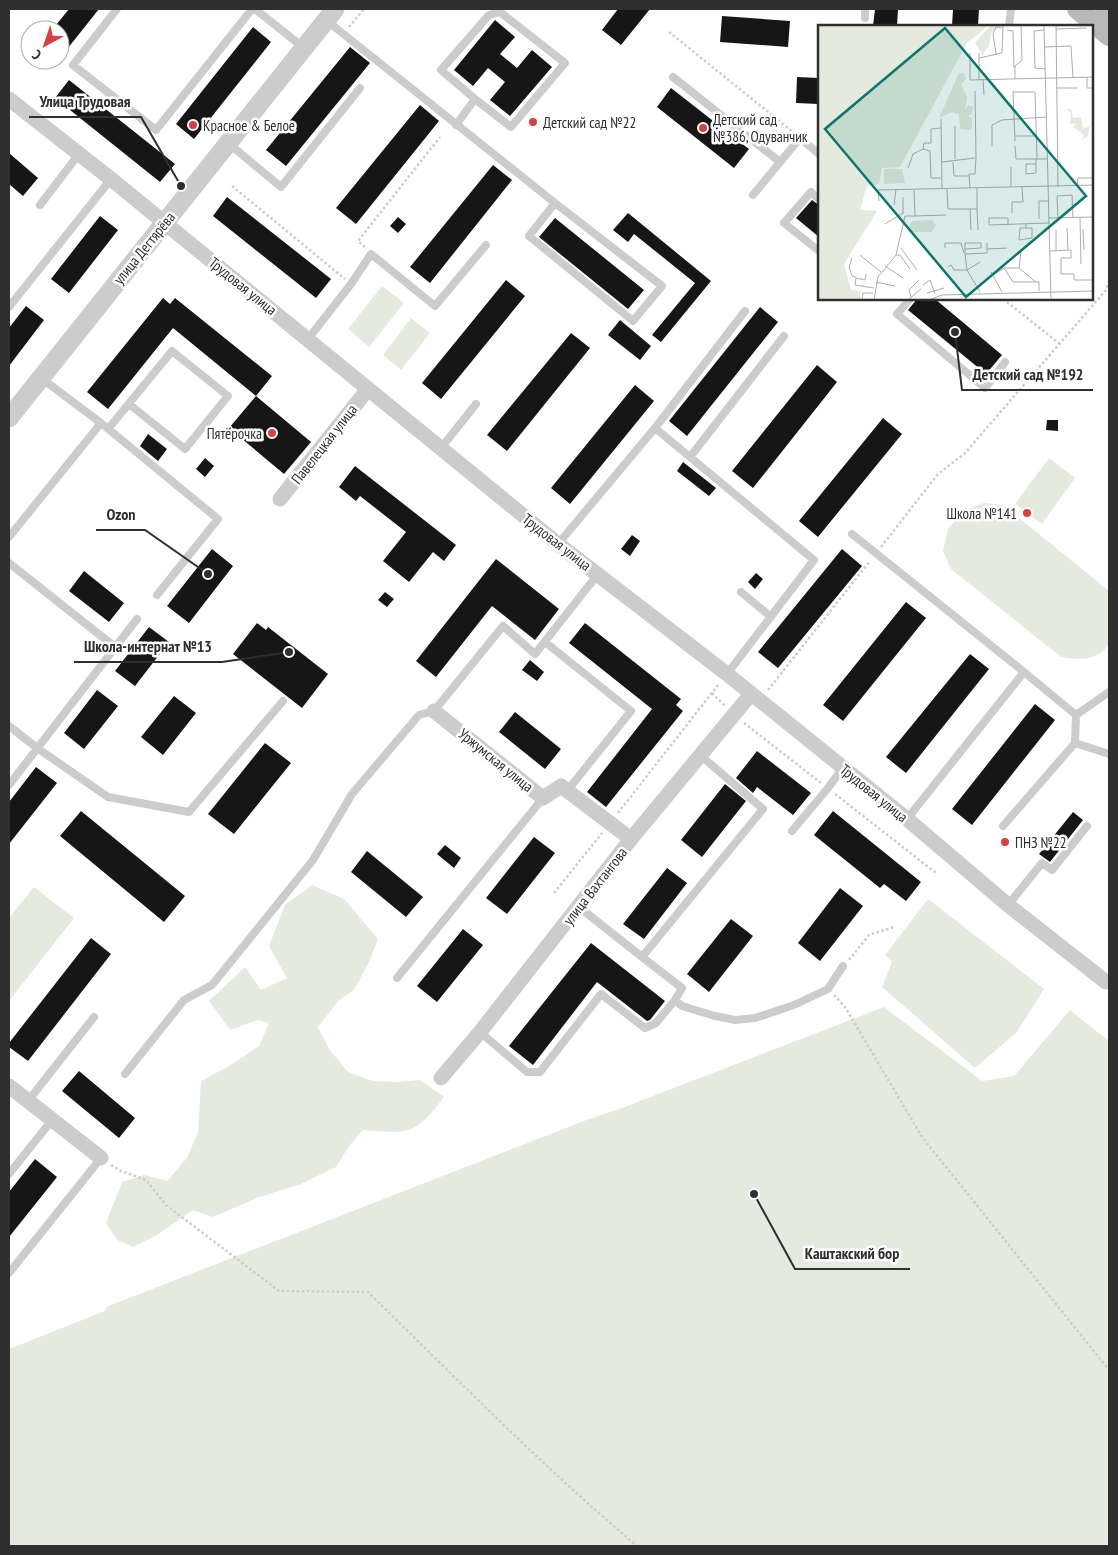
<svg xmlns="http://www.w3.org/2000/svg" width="1118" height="1555" viewBox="0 0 1118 1555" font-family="'PT Sans Narrow',sans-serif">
<rect width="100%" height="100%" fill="#fff"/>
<path fill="#e4ebde" d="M382,286L404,303L369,347L348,329Z
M411,318L430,333L401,370L383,355Z
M1049,458L1075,478L1042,524L1015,504Z
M984,503L1003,505L1109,591C1109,601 1111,636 1109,642C1102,661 1077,660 1061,657L951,569L943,551L948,529L964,510Z
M312,885L344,899L378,939L369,962L354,990L339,1000L318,1027L329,1049L348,1072L373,1081L395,1082L420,1080L444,1097C415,1135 410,1134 363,1130L349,1146L336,1167L301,1184L257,1198L213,1217L193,1210L157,1235L133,1247L117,1240L106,1223L122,1182L144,1175L167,1181L187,1158L198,1132L201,1081L231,1065L259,1046L269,1023L258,1020L230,1030L209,1001L245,967L261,990L287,978L269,946L285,905Z
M34,887L74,918L9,1001V918Z
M928,899L1044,989L1017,1032L975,1068L882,987L892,962L885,955Z
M884,1007L982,1081L1014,1076L1070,1010L1109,1041V1546H9V1349L105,1311L106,1307L589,1119L622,1108Z"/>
<path fill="#161616" d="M69,9H99L60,58V30H52Z
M618,9H650L621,45L602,30Z
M875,9H898L897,26H873Z
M953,9H979L978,26H952Z
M722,16L790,21L788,47L720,42Z
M495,20L515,37L500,54L517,68L532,50L552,67L510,116L490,100L505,82L488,68L473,86L454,70Z
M253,27L271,42L194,139L176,124Z
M350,47L370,63L286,166L266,150Z
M797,77L819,78V104L796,103Z
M69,80L175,164L160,182L55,98Z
M671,88L749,149L734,168L657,107Z
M420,105L439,121L356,224L336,208Z
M9,153L38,178L23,196L9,184Z
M493,165L512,180L430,283L410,267Z
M227,197L331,279L316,298L213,216Z
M812,200L819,205V237L796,218Z
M628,213L711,281L661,342L652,335L695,283L634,234L628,242L613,230Z
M100,216L118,230L69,293L51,279Z
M398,217L406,224L398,233L390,226Z
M555,218L644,290L628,309L539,237Z
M506,280L525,296L441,399L422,383Z
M163,298L170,304L175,298L272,376L256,396L173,328L108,409L87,392Z
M917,299H935L1002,355L986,374L908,310Z
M26,306L44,320L9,366V328Z
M760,307L778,322L687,436L669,421Z
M620,320L651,346L640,360L608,335Z
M571,333L590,348L507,451L487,435Z
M817,365L837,382L753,488L732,471Z
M635,385L654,401L570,504L551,488Z
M256,396L311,442L284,474L229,428Z
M883,418L902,434L818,537L799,521Z
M1047,420H1058V431L1046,430Z
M148,434L167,449L158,461L140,446Z
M205,458L214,466L205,477L196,469Z
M683,462L716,488L709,496L677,471Z
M355,466L456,545L444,561L433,552L409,582L383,561L406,532L360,496L356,501L339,487Z
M632,535L640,541L630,556L621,549Z
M212,549L233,566L189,623L167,606Z
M842,549L862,566L778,668L758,652Z
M496,559L559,609L535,640L492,606L436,677L416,661Z
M84,571L124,603L109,622L69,591Z
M756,573L763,579L755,589L748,582Z
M385,592L394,599L387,607L378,600Z
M906,602L926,618L843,721L823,705Z
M257,623L266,630L268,627L328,674L302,708L233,654Z
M585,623L681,699L676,705L683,711L606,807L587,792L652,709L569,643Z
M149,627L169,642L135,686L115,671Z
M970,654L989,669L906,773L886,757Z
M530,660L544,672L537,681L522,670Z
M97,690L118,706L84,749L64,733Z
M174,696L196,713L163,755L141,737Z
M1035,704L1055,720L972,825L952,809Z
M515,712L561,749L545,769L499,732Z
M265,743L291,763L234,834L208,814Z
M757,751L811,793L793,815L757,787L753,793L736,778Z
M36,767L57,783L9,844V802Z
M725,784L746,801L702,857L681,840Z
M81,811L185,896L164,922L60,836Z
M833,811L921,882L906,901L884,884L880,888L814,835Z
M1073,812L1083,820L1050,862L1039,854Z
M534,837L555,853L507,914L486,898Z
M445,845L461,858L454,868L437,854Z
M367,851L423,897L406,917L351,872Z
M667,868L687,883L644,939L623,924Z
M840,888L863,906L820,961L798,943Z
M731,919L753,936L709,992L687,974Z
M463,929L483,945L437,1002L417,986Z
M91,938L111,954L28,1061L9,1047V1043Z
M591,943L665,1001L650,1020L647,1021L597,982L533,1065L509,1046Z
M79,1071L135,1118L119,1138L62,1091Z
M35,1159L57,1177L9,1237V1192Z"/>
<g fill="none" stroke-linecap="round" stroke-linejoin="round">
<path stroke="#ccc" stroke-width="2.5" stroke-dasharray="2.5 2.5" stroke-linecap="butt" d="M349,27L364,9
M669,32L793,132
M232,186L345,279
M365,247L358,241L440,137
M1003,299L1060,344
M881,547L938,474L965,453L1106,290L1109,281
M768,690L870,561
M712,693L725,706
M744,723L821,783
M835,794L936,873
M618,813L718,685
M554,893L602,833
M849,960L869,935L894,927
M834,995L845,1007L922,1137L1109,1370
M111,1165L121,1171L146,1180L166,1205L279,1291L368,1292C456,1378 543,1467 637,1546"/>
<path stroke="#ccc" stroke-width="8" d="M117,9L73,65L156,130L252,9
M255,9L304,48
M865,18V9
M326,20L545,195L555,203L662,286L633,321L529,236L555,203
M1009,26L1011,9
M673,77L780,162
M456,125L475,99L511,127L565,63L500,12L489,15L441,70L475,99
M228,143L281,187L360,88
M753,195L800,138L819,154
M819,199L811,192L784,223L819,251
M40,205L79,154
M910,299L897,314L985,388L1005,362
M9,307L111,179
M308,339L351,284L371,254L435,306L486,245
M41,378L101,423L218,519L157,595
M655,428L745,311
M108,429L172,351L228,396L185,449L129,404
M441,448L476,404
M690,457L784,336
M852,534L1024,672
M9,537L101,423
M558,544L655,428L814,560L727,674
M9,563L115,647
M741,592L771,617
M545,642L631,711L567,791
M9,726L37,748L108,797L189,812L283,701
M1075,743L1109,754
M9,785L137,619
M907,819L1024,672L1076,715L1109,692
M1003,826L1075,743L1076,715
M792,831L828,788L843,768
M1008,905L1042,863L1052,870L1087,826
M579,907L642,957
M397,978L543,798
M675,1000L682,1006L715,1016L735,1020L755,1018L794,1005L828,989L843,966
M480,1032L527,1072H540L601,994L645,1028L656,1023L675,1000L682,988L642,957L763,809L700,755
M125,1074L184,1000L212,985L313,860L352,794L419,715L434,711L503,626L535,654L598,574
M28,1101L94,1017
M9,1174L52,1120
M9,1273L101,1158"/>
<path stroke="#ccc" stroke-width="15" d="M9,99L111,179L558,544L727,674L907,819L1008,905L1106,982
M280,499L368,389
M434,711L543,798L561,786L631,839
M441,1078L480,1032L631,839L751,694
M9,1086L101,1158"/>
<path stroke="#ccc" stroke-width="19" d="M9,418L335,9"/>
<path stroke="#b9b9b9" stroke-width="20" d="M1077,9L1109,36
M1105,9L1109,12"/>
</g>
<g fill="#d64143" stroke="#fff" stroke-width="2">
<circle cx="533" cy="122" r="5"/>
<circle cx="193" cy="125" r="5"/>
<circle cx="703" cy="128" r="5"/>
<circle cx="272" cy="433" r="5"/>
<circle cx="1027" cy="513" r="5"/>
<circle cx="1005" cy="842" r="5"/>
</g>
<g text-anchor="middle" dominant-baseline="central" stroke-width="5" stroke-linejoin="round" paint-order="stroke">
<g font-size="15" fill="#2f2f2f" stroke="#fff" text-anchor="start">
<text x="713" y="119">Детский сад<tspan x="713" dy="17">№386, Одуванчик</tspan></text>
<text x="543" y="122">Детский сад №22</text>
<text x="203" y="125">Красное &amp; Белое</text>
<text x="262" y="433" text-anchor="end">Пятёрочка</text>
<text x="1017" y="513" text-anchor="end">Школа №141</text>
<text x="1015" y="842">ПНЗ №22</text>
</g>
<g font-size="15" fill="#2f2f2f" stroke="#fff">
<text transform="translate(144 248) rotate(-51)">улица Дегтярёва</text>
<text transform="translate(243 286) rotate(39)">Трудовая улица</text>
<text transform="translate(324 444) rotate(-52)">Павелецкая улица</text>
<text transform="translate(557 542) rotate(38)">Трудовая улица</text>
<text transform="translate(496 760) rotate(39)">Уржумская улица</text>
<text transform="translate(874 793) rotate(39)">Трудовая улица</text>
<text transform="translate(595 886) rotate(-52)">улица Вахтангова</text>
</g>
</g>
<g transform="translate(818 25)">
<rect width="275" height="275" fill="#fff"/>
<path d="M0,0H171L149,18L82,142L64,143L61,159L49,161L42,185L59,186L26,239L33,265L42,266L43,275H0ZM173,0H184L173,8L171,21L164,30L157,18ZM141,48H146L148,54L143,59L149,72L147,85L150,80L155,82L154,89L149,91L154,93V104L150,105L142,104L141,89L134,87L121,93ZM249,84H253L255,93L263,92L265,104L272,101L270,111L264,115L266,110L255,102L258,98L252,99L253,88ZM66,144H84L87,158L66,159ZM114,195L118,200L114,207H95L91,204L94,196ZM223,273V275H121L127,274Z" fill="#e4ebde"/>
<path fill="none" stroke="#acacac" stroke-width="1" d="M226,0L233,275M238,0L240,162M238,4L268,3M189,5L195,6L196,43M226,5L216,6L217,43L227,44M227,22L253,21L255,52M152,28V55L275,52M161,28V55M178,29L175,9L178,2L184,3M161,33L184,28L185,0M269,52V63H275M197,54V41L204,35L203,0M165,55L166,70M238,63H260M195,66L197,116M195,67H217L219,134M123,94L124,164M137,101V134M123,103L113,104V118H106L105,124L112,126L113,153H124M197,111H219M174,121V100L184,95L229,92M197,121L198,134H230M218,134V148L208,149V139H218M124,137L157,133M135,137L136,151H151M193,142V162M90,143L95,129L105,124M259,161L260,153H275M152,163L151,149H157L158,132L157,66M129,164L130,184H159V163M85,172V189M61,176L60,165L275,160M76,180L78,164M152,184L153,205M159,184L160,205M194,188V177H205L204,162M97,191L128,190M262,192L263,239M231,193L275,192M240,193L239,171L254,170L255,193M221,194V176H231M67,199L85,188M190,199V193H171V200L231,198M208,199V203H202L201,215L214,213V203H208M249,203L250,225M265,204L266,225M238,205V225M83,223L99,245M127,223V218H143L146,228M169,224L189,223M232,226L253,225V233H243V249H256V255H275M147,229V218H163V223L147,224M42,230L63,247M78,230H82L92,244M34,233L31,242L34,251L38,252M67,241L85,253M130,242L133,240L136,245H149L162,237M186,243L195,257H221V266M201,243L203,226M173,247L184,267M48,249L47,255L38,253L37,260L56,263M175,250L186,243H201L218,257M58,257L77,261M105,260L112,255L117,269M162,267L149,245L147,229L169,228V218M109,268L126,263M93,272L91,265L101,255M44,275L45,268H55M56,275L60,252L78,230L87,191H97L96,165M90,275L103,264M111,275L124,270L275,266"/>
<path fill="#0f766e" fill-opacity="0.15" stroke="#0f766e" stroke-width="2.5" d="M127,3L268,171L148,272L7,104Z"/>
<rect width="275" height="275" fill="none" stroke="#2f2f2f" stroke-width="2.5"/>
</g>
<path fill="none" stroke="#2f2f2f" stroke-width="2" d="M181 186L141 117H29M955 332L962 390H1093M208 574L145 530H96M289 652L222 662H74M754 1194L795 1269H910"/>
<g fill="#2f2f2f" stroke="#fff" stroke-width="2">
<circle cx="181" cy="186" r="5"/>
<circle cx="955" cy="332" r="5"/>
<circle cx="208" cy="574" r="5"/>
<circle cx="289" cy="652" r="5"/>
<circle cx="754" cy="1194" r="5"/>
</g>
<g font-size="16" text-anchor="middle" font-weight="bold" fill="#2f2f2f" stroke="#fff" stroke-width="5" stroke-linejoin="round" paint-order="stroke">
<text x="85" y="107">Улица Трудовая</text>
<text x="1028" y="380">Детский сад №192</text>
<text x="121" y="520">Ozon</text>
<text x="148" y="652">Школа-интернат №13</text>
<text x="852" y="1259">Каштакский бор</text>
</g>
<rect width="1118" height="1555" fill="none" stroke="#2f2f2f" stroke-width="20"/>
<g transform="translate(45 45) rotate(220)"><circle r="24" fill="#ffffff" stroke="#acacac"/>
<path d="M0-4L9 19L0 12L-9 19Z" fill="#d64143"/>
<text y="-8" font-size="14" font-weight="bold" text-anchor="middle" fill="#2f2f2f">С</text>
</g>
</svg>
